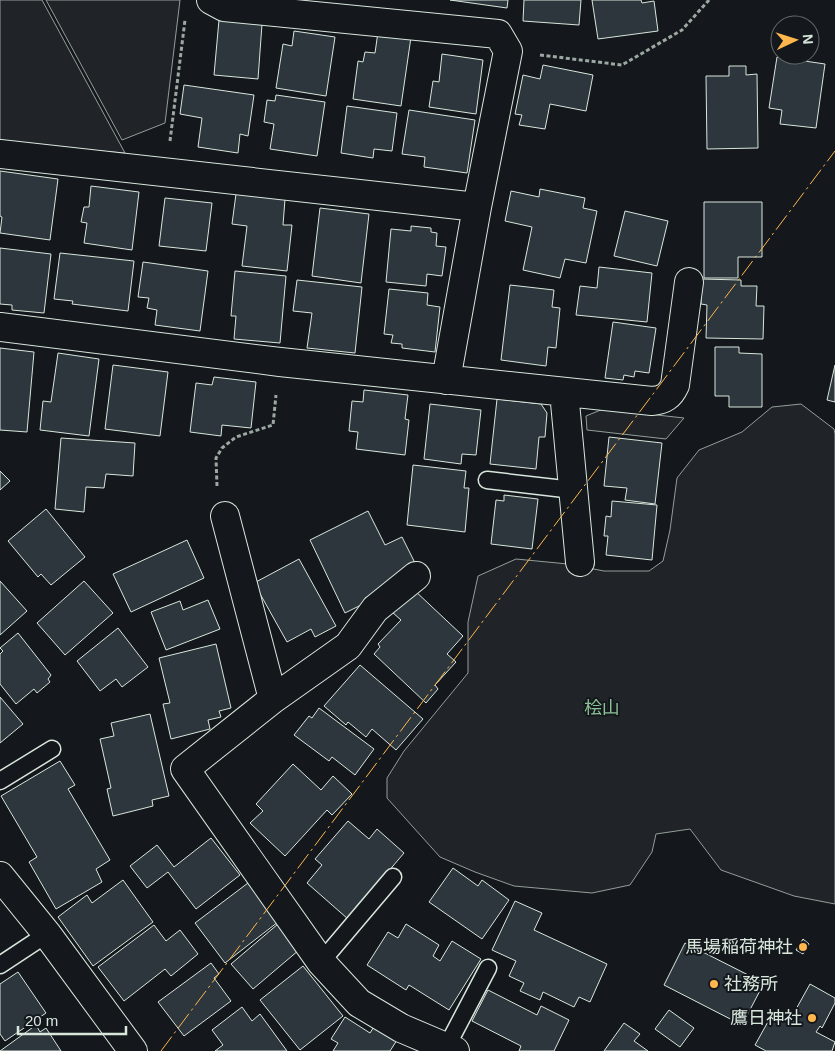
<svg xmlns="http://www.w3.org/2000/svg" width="835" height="1051" viewBox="0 0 835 1051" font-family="Helvetica,'Noto Sans JP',sans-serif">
<rect width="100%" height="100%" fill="#14181c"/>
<path fill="#202428" stroke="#939e99" d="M0,0H42L125,153L0,143Z
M46,0H180L165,123L122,140Z
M801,404L834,429L835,434V904L794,896L721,870L690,829L656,834L652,852L630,885L592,893L514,886L475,872L440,857L387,798V778L404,751L468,673V622L478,576L516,559L568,564L604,571H649L663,561L670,530L677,478L699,450L742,432L772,407Z
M603,409L684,418L666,439L587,430L586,416Z"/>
<path fill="#2c363c" stroke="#d8e6dc" d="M450,0H508L507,8Z
M524,0H581L579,25L523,21Z
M592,0H641L642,3L654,1L658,31L598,39Z
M219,20L262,24L258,79L214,75Z
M294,31L335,37L326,96L276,88L283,44L292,46Z
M378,32L411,37L401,106L353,99L358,61L363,62L365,52L375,53Z
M442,54L483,60L476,114L429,107L433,81L439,82Z
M777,57L825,64L816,128L780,124L782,110L769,108Z
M543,65L593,75L586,111L550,104L545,129L519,125L522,115L515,114L523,75L540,79Z
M729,66H746V75L757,74L758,148L707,149L706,76H729Z
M184,85L254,95L248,136L240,134L238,153L198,147L202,118L180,114Z
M276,95L325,102L317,156L270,149L274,124L264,122L267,100L275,101Z
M347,106L397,113L392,151L374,149L373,158L341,153Z
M409,110L475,120L467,173L424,167L425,157L402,154Z
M0,171L58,179L50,240L0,233L2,217L0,216Z
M91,186L139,192L132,250L84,243L87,223L81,222L84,207H89Z
M540,189L585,198L583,208L597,211L586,263L565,259L560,278L523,270L532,227L505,221L511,191L539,197Z
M236,194L285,199L283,225H292L287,271L242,266L247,226L232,224Z
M165,198L212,203L206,251L159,246Z
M704,202H762V257H738V278H704Z
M320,208L369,214L361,283L312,276Z
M625,211L668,221L657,266L614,256Z
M411,226L431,228V232L437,233L436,246L446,247L442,276L427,274L426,286L386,282L391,229L411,231Z
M0,248L51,254L44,313L12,310V305L0,304Z
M60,253L134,261L128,311L72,304L73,301L54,299Z
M143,262L208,271L200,331L155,325L157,310L147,308L149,298L138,297Z
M599,267L652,273L647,322L576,315L580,286L597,288Z
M235,271L286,276L280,343L234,339L236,316H231Z
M701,279L741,280V286H757L756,306H764L763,339L706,338L707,305L701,304Z
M297,280L362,287L355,353L307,348L312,313L293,311Z
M510,285L554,290L552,307L560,308L556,348L548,347L546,366L501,360Z
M389,289L428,293L427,305L440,307L435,352L402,348V344L391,343L393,335L384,334Z
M613,322L656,328L649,373L635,371L634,377L624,375L623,380L605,378Z
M715,347H739V353L762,354V407H729V396H715Z
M0,348L34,352L27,432L0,430Z
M58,353L99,359L89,436L40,430L43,401L51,402Z
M113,365L168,372L160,436L105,429Z
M835,365V402L827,400Z
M214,377L256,382L251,428L222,425L221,436L190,432L196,383L212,385Z
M364,390L408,395L405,419L409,420L405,455L356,449L358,432L349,431L352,401L363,402Z
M497,399L541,404L547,413L545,437H539L536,469L490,464Z
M430,404L481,410L476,455L462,454L461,464L424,459Z
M609,437L662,443L655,504L625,500L627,488L604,486Z
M61,438L135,443L133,476L106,474L104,488L86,487L84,512L55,509Z
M413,465L466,471L464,488H469L465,532L407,525Z
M0,471L10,481L0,490Z
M504,495L538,499L532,549L491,544L496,500L504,501Z
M612,501L657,505L652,560L606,555L608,536H604L606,516L611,517Z
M46,509L85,557L51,585L41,574L38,577L8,541Z
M368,511L385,545L402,537L419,571L365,598L367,602L345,613L310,540Z
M187,540L204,578L131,612L113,574Z
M299,559L336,626L315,637L311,629L287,642L254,583Z
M0,581L27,611L0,635Z
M84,581L113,613L65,655L37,623Z
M413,589L463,636L447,654L456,662L435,685L438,689L426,703L374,654L380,647L378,644L401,620L392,612Z
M208,600L220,629L166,650L151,612L180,601L183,610Z
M118,628L148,667L122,687L116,679L100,691L77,661Z
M18,633L51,675L48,679L50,682L37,693L34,689L16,704L0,684V654L3,651L0,648Z
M216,644L231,708L219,711L221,717L208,720L210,729L171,739L163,704L170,703L159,658Z
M360,665L423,719L396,750L372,729L366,737L348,722L346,725L324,706Z
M0,697L23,724L0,743Z
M319,708L374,749L355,775L332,757L329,761L294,735L309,716L312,718Z
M150,714L169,796L152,800L153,806L113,816L107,789L111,788L100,739L114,736L111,723Z
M60,761L75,785L68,789L110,860L96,869L102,882L56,909L29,862L37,857L1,796Z
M293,764L321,790L333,776L352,794L332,815L327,810L285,856L250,823L263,811L256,804Z
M348,821L369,839L377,829L404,853L348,919L307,883L322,865L315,859Z
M211,838L240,875L196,909L168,872L147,888L130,866L157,845L174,867Z
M453,868L478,886L482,880L509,900L482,939L429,902Z
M123,880L153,922L93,966L58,917L87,895L92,903Z
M248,883L278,922L225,963L195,923Z
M515,901L542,913L534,930L607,964L590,1002L579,997L574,1007L543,992L540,1000L520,991L524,983L509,976L516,961L492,950Z
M278,924L299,950L253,989L231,964Z
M406,924L439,945L433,956L440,961L452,941L481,959L449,1010L409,985L406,990L367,965L388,932L398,938Z
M154,925L166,941L180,930L198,954L171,976L165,969L124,1001L98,967Z
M803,939L809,944L803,954L796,950Z
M685,943L764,983L742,1025L664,985Z
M211,963L219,974L214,978L231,1001L184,1036L158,1002Z
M303,966L343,1016L300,1050L260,1000Z
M18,972L46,1013L5,1041L0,1034V984Z
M810,984L835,998V1003L822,1028L820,1026L816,1032L835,1042L832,1051H766L755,1045L774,1011L794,1022L799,1013L795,1011Z
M488,990L537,1015L541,1006L569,1020L554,1051H519L521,1046L472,1021Z
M242,1007L252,1021L260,1014L287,1051H215L223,1045L212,1030Z
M669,1010L694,1028L680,1047L655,1029Z
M345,1017L370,1033L375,1025L397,1040L390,1051H333L338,1043L331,1039Z
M624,1023L640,1034L634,1041L648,1051H604Z
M36,1025L40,1032L46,1028L61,1051H0Z"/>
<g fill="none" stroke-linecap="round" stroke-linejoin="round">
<defs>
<path id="lane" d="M487,480L573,490
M0,781L52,749
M321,962L393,877
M0,965L47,934
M446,1048L488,968"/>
<path id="street" d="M211,0L224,7L498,34L508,51L477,207L446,380
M0,154L477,207
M0,327L280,362L652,401C664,400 670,396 675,385L689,282
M564,392L580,562
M225,516L273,699
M416,576L375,609L348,646L273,699L185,769L321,962L359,1003L401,1028L455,1051
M0,876L47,934L133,1051"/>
</defs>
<use href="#lane" stroke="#d8e6dc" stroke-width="19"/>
<use href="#street" stroke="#d8e6dc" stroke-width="30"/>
<path stroke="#9da8a2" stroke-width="3" stroke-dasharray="4 2.5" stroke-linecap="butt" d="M540,55L622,65L682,30L709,0
M170,141L185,20
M217,486L216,458L222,448L236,437L273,425L276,395"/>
<use href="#lane" stroke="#14181c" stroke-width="16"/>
<use href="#street" stroke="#14181c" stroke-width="28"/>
<path stroke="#ffb74d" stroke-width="1" stroke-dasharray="18 4 2.5 4" stroke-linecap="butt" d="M161,1051L835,151"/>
</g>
<g fill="#ffb74d" stroke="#14181c" stroke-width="2">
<circle cx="803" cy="947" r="5"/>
<circle cx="714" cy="984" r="5"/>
<circle cx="812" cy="1018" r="5"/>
</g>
<g text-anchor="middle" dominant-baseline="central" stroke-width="4" stroke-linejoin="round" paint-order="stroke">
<g font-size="18" fill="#8ac095" stroke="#14181c">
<text x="602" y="708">桧山</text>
</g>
<g font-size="18" fill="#d8e6dc" stroke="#14181c" text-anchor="end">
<text x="793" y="947">馬場稲荷神社</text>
<text x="724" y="984" text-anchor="start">社務所</text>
<text x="802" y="1018">鷹日神社</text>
</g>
</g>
<g transform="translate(795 40) rotate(86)"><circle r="24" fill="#14181c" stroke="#626a69"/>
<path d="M0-4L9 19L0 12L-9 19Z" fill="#ffb74d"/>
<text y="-8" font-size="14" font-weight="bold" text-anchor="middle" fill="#d8e6dc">N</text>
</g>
<path d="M18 1026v8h108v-8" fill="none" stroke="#d8e6dc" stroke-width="2.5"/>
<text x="25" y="1026" font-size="15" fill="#d8e6dc" stroke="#14181c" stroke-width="4" paint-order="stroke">20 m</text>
</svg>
